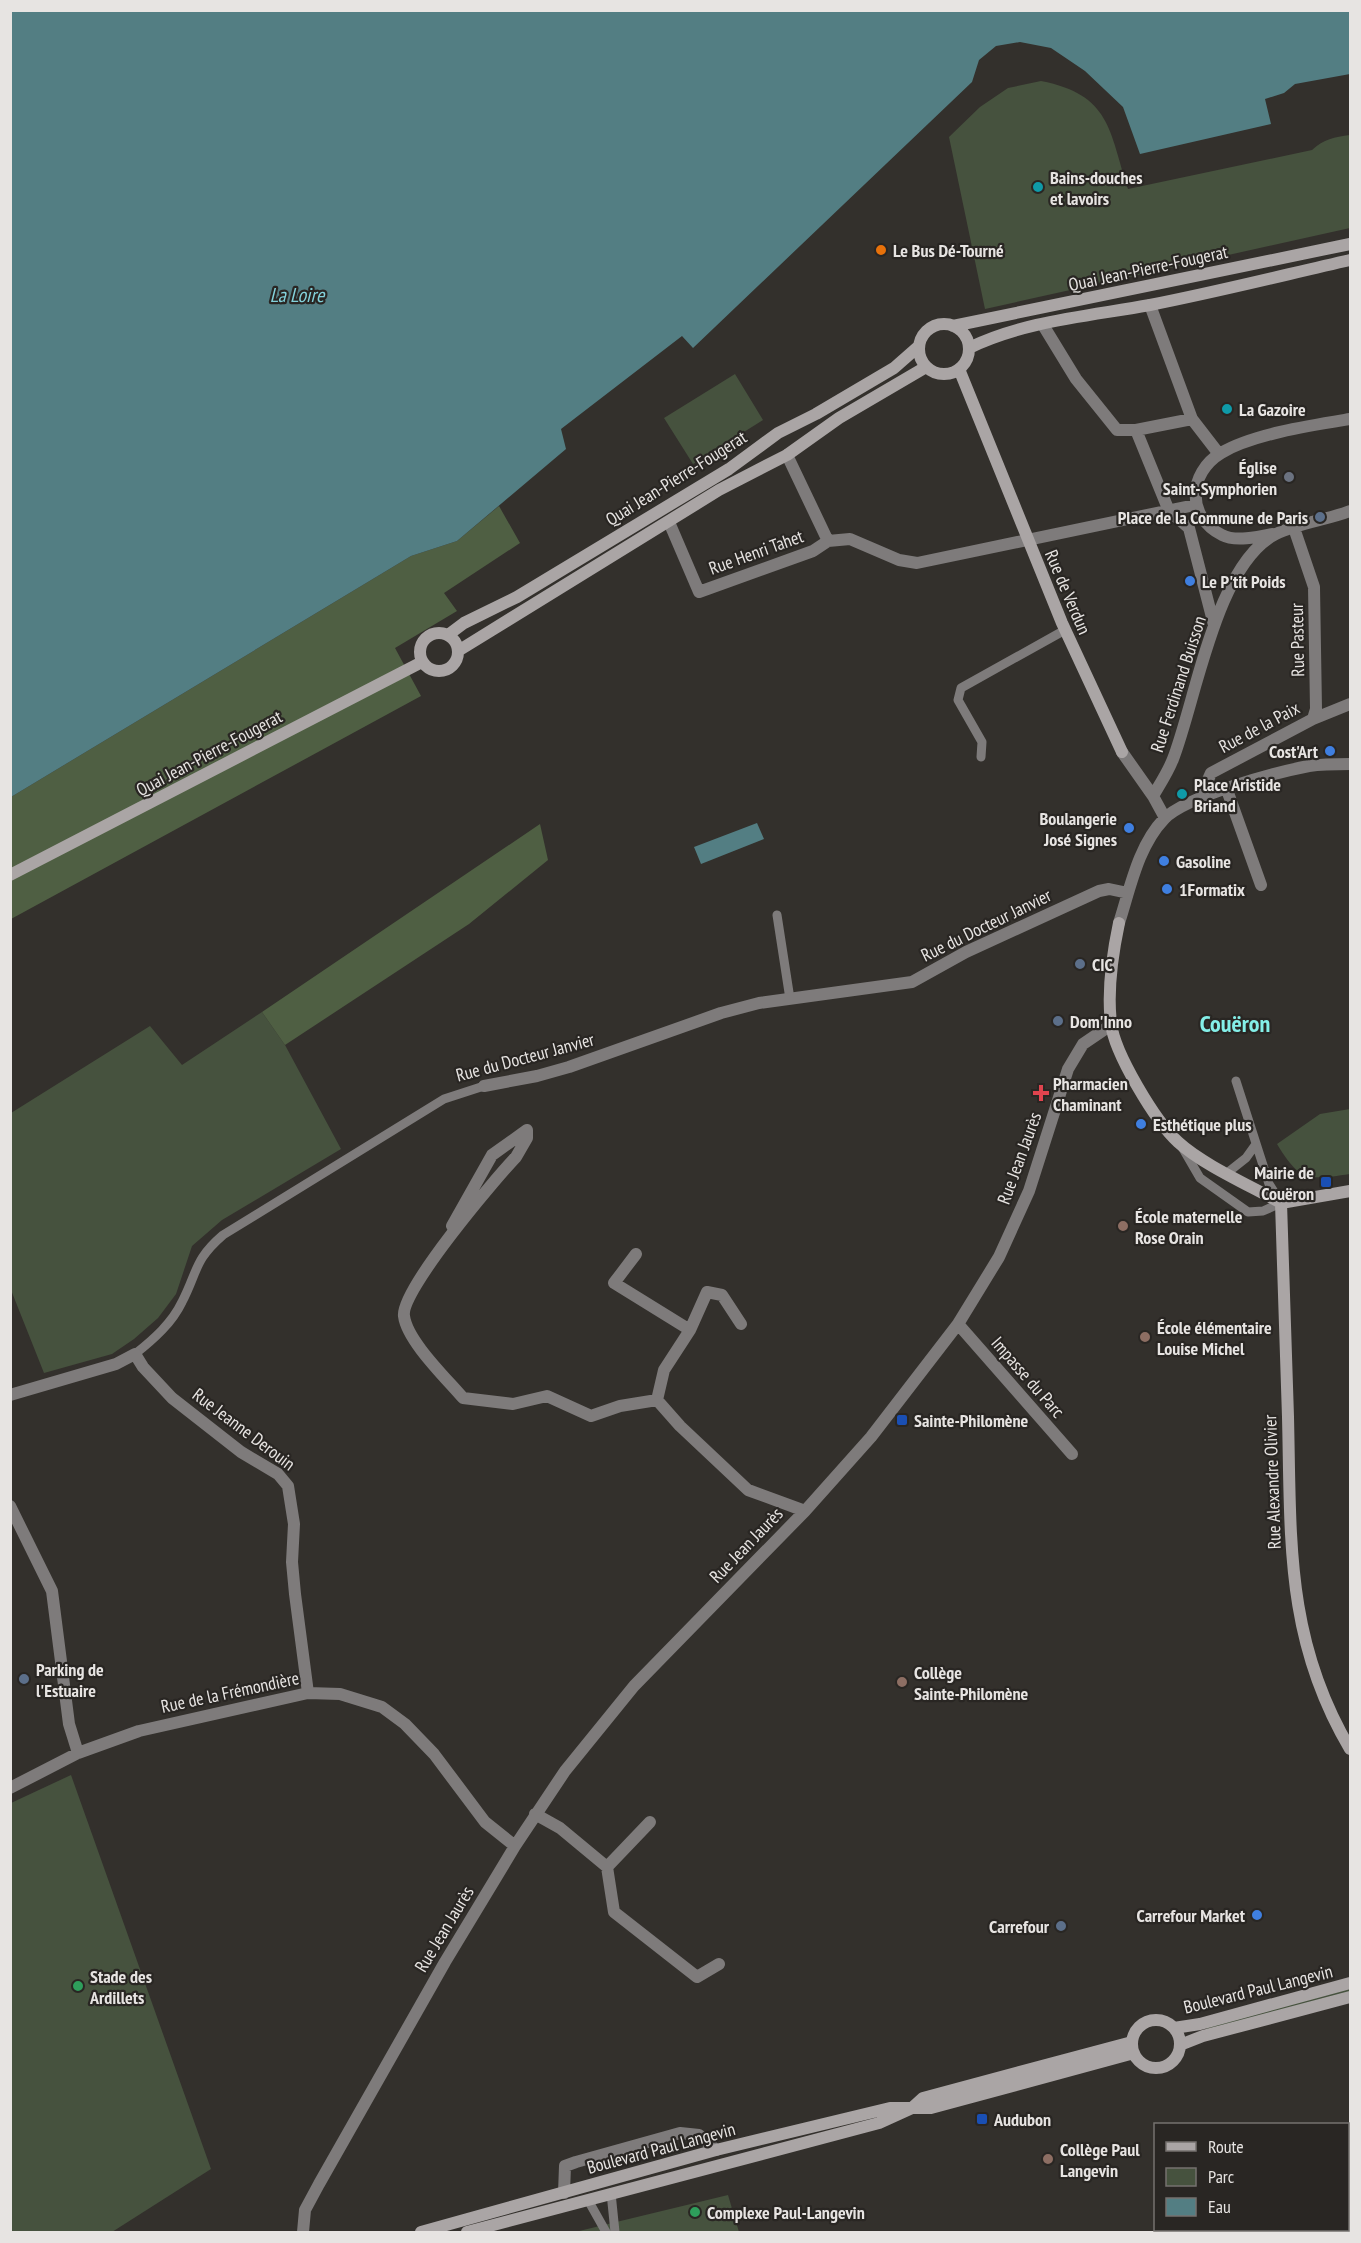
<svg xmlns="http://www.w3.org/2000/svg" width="1361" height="2243" viewBox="0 0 1361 2243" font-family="'PT Sans Narrow',sans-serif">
<rect width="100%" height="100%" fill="#33302c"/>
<path fill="#46523e" d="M1041,81C1111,95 1109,130 1128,189L1312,150C1324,139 1334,137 1350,135V228L985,309L949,137L980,107L1008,88Z
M735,374L763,420L693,464L664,418Z
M262,1012L285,1045L341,1149L222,1220L192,1246L176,1294L158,1318L134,1339L112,1354L44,1373L11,1290V1113L150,1026L182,1065Z
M1350,1109V1174C1308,1180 1300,1182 1277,1144L1320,1114Z
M71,1775L211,2169L112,2232H11V1803Z
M1350,1988V1993L1207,2031L1206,2026Z
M728,2195L739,2232H575Z"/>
<path fill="#4f5f43" d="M499,506L520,543L444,593L457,611L395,648L421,696L11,919V797L411,556L457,541Z
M540,824L548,860L469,924L285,1045L262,1012Z"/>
<path fill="#537e83" d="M11,10H1350V74L1295,84L1284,93L1265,99L1271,124L1140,154L1123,107L1085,71L1051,48L1020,42L996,46L979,60L972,82L693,348L682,336L561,429L566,449L457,541L411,556L11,797Z
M757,823L764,839L701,864L694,847Z"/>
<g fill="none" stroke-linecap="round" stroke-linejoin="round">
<path stroke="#7e7b7b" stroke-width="9" d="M981,757L982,742L958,700L961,688L1065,630
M777,915L790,999
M1182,1147L1200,1178L1248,1212L1263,1211L1281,1203L1269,1184L1236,1081
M1227,1173L1246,1158L1256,1144
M135,1354C154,1339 172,1323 182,1302C198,1271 194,1260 223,1235L444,1099L484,1086
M611,2193L615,2232
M588,2200L606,2232"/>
<path stroke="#7e7b7b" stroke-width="12" d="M1150,305L1192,419L1219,454
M1043,325L1076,379L1117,430H1136L1169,511L1189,528L1214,625
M1136,430L1192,419
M787,455L828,541
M669,522L699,592L813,551L828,541
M1294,528L1314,587L1316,709L1313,719
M1272,534C1258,537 1235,542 1222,535C1186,517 1188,473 1221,453C1253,434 1313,425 1350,419
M828,541L850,539L899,560L917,563L1195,505
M1122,752L1153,796L1165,818
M1227,790L1261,885
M1153,796C1160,784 1168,772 1173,759C1196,700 1216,564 1276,534C1298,523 1327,520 1350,511
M1200,798L1211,773L1313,719L1350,704
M1119,923C1130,889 1138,846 1164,819C1186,796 1277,772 1309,766C1323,764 1337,764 1350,764
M484,1086L537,1076L569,1067L721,1013L759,1003L912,982L966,952L1099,891L1109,889L1128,893
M527,1130V1138L516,1157C495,1179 400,1291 404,1316C407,1341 447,1379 463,1398L513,1404L547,1396L591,1416L620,1406L657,1400L680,1426L748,1490L805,1511
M452,1226L492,1155L527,1130
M636,1254L614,1283L690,1330L664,1370L657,1400
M958,1324L1072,1454
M690,1330L707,1292L722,1295L741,1324
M10,1395L116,1364L135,1354L143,1367L172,1398L241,1452L278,1474L288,1486L294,1524L292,1562L295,1594L308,1693
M10,1506L52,1591L69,1724L78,1753
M10,1788L78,1753L139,1731L308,1693L340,1694L382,1707L405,1724L434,1754L485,1822L515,1846
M535,1814L560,1828L607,1867L614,1912L697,1977L719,1964
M607,1867L650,1822
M564,2193L565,2166L576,2162L680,2133L699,2135L716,2150
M303,2232L305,2210L319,2184L445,1962L515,1846L565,1771L634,1686L805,1511L871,1437L958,1324L999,1257L1029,1191L1068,1069L1083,1044L1111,1025"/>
<path stroke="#aaa5a5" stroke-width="12" d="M919 349a25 25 0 1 1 50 0a25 25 0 1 1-50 0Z
M953,326L1350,244
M969,348C1024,321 1090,316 1150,305C1217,292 1284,275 1350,260
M959,369L1062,623L1122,752
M420 652a19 19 0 1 1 38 0a19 19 0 1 1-38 0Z
M448,635L464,623L517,597L729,469L778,433L816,414L894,368L919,346
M458,651L719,490L787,455L839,418L926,367
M10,875L422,662
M1119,923C1112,956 1107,990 1111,1023C1114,1053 1156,1122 1178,1142C1203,1165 1251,1186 1281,1203
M1281,1203C1283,1274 1286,1346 1288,1417C1291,1540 1285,1639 1350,1749
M1281,1203L1350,1191
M1132 2044a24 24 0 1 1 48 0a24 24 0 1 1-48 0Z
M1174,2028L1200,2024L1350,1983
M1180,2045L1203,2036L1350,1997
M421,2232L716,2150L890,2108H931L1134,2053
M467,2232L879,2123L912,2108L923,2098L1132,2042"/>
</g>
<g fill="#0f9aa8" stroke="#292623" stroke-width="2">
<circle cx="1038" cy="187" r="6"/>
<circle cx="1227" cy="409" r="6"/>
<circle cx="1182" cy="794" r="6"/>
</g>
<circle fill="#e8710a" stroke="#292623" stroke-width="2" cx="881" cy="250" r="6"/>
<circle fill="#6b7280" stroke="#292623" stroke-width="2" cx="1289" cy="477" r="6"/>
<g fill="#5c6f8a" stroke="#292623" stroke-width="2">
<circle cx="1320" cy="517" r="6"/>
<circle cx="1080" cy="964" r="6"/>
<circle cx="1058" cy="1021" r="6"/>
<circle cx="24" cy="1679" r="6"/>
<circle cx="1061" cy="1926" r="6"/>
</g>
<g fill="#3f7fe0" stroke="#292623" stroke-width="2">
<circle cx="1190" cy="581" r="6"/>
<circle cx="1330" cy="751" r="6"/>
<circle cx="1129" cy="828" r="6"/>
<circle cx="1164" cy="861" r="6"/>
<circle cx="1167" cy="889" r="6"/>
<circle cx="1141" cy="1124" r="6"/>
<circle cx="1257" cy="1915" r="6"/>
</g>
<path fill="#e0444e" stroke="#292623" stroke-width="2" d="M1038 1084h6v6h6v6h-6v6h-6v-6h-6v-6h6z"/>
<g fill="#1a4fb4" stroke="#292623" stroke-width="2">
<rect x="1320" y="1176" width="12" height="12" rx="3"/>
<rect x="896" y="1414" width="12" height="12" rx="3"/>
<rect x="976" y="2113" width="12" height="12" rx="3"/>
</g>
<g fill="#8d6e63" stroke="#292623" stroke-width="2">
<circle cx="1123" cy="1226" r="6"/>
<circle cx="1145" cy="1337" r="6"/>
<circle cx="902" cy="1682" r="6"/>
<circle cx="1048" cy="2159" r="6"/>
</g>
<g fill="#2e9e5b" stroke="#292623" stroke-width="2">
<circle cx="78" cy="1986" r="6"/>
<circle cx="695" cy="2212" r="6"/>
</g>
<g text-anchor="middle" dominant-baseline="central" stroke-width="4.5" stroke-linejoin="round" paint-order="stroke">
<g font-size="18" font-weight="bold" fill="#e7e4e2" stroke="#292623" text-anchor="start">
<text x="1050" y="177">Bains-douches<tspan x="1050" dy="21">et lavoirs</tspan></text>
<text x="893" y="250">Le Bus Dé-Tourné</text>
<text x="1239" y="409">La Gazoire</text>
<text x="1277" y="467" text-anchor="end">Église<tspan x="1277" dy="21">Saint-Symphorien</tspan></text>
<text x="1308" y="517" text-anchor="end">Place de la Commune de Paris</text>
<text x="1202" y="581">Le P'tit Poids</text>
<text x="1318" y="751" text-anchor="end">Cost'Art</text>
<text x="1194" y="784">Place Aristide<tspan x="1194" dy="21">Briand</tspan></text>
<text x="1117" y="818" text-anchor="end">Boulangerie<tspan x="1117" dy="21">José Signes</tspan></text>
<text x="1176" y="861">Gasoline</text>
<text x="1179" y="889">1Formatix</text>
<text x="1092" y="964">CIC</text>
<text x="1070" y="1021">Dom'Inno</text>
<text x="1053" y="1083">Pharmacien<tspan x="1053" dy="21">Chaminant</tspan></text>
<text x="1153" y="1124">Esthétique plus</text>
<text x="1314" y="1172" text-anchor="end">Mairie de<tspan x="1314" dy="21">Couëron</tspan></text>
<text x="1135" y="1216">École maternelle<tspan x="1135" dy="21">Rose Orain</tspan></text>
<text x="1157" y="1327">École élémentaire<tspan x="1157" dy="21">Louise Michel</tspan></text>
<text x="914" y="1420">Sainte-Philomène</text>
<text x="36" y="1669">Parking de<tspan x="36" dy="21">l'Estuaire</tspan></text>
<text x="914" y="1672">Collège<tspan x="914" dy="21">Sainte-Philomène</tspan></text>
<text x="1245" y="1915" text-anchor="end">Carrefour Market</text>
<text x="1049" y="1926" text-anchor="end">Carrefour</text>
<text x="90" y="1976">Stade des<tspan x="90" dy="21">Ardillets</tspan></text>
<text x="994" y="2119">Audubon</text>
<text x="1060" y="2149">Collège Paul<tspan x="1060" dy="21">Langevin</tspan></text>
<text x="707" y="2212">Complexe Paul-Langevin</text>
</g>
<g font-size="18" fill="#e7e4e2" stroke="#292623">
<text transform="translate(1148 268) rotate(-12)">Quai Jean-Pierre-Fougerat</text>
<text transform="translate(676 478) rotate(-32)">Quai Jean-Pierre-Fougerat</text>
<text transform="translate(756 552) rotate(-20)">Rue Henri Tahet</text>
<text transform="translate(1068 592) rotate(67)">Rue de Verdun</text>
<text transform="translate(1297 640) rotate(-91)">Rue Pasteur</text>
<text transform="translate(1178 684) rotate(-72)">Rue Ferdinand Buisson</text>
<text transform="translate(1259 727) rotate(-28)">Rue de la Paix</text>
<text transform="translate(209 753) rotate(-28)">Quai Jean-Pierre-Fougerat</text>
<text transform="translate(986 925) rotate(-26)">Rue du Docteur Janvier</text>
<text transform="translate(525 1057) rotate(-15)">Rue du Docteur Janvier</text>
<text transform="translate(1019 1158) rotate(-70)">Rue Jean Jaurès</text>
<text transform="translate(1028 1377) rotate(49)">Impasse du Parc</text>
<text transform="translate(244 1429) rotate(37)">Rue Jeanne Derouin</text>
<text transform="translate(1272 1482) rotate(-92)">Rue Alexandre Olivier</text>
<text transform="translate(746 1545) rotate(-46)">Rue Jean Jaurès</text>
<text transform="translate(230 1692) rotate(-12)">Rue de la Frémondière</text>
<text transform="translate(444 1929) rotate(-59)">Rue Jean Jaurès</text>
<text transform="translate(1258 1989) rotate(-14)">Boulevard Paul Langevin</text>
<text transform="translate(661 2148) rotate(-15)">Boulevard Paul Langevin</text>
</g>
<g font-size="20" font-style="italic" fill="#83d2db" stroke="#292623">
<text x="297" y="295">La Loire</text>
</g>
<g font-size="24" font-weight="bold" fill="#84efe8" stroke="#292623">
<text x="1235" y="1023">Couëron</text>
</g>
</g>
<rect width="1361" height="2243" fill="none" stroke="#e7e4e2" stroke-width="24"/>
<rect x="1154" y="2123" width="195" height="108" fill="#292623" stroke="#75726f" stroke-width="1.5"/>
<rect x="1166" y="2142" width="30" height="9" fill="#aaa5a5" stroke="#75726f" stroke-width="1.5"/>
<text x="1208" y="2153" font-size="18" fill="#e7e4e2">Route</text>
<rect x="1166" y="2168" width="30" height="18" fill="#46523e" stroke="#75726f" stroke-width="1.5"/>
<text x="1208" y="2183" font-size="18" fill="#e7e4e2">Parc</text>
<rect x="1166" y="2198" width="30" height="18" fill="#537e83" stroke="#75726f" stroke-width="1.5"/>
<text x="1208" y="2213" font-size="18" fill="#e7e4e2">Eau</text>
</svg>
